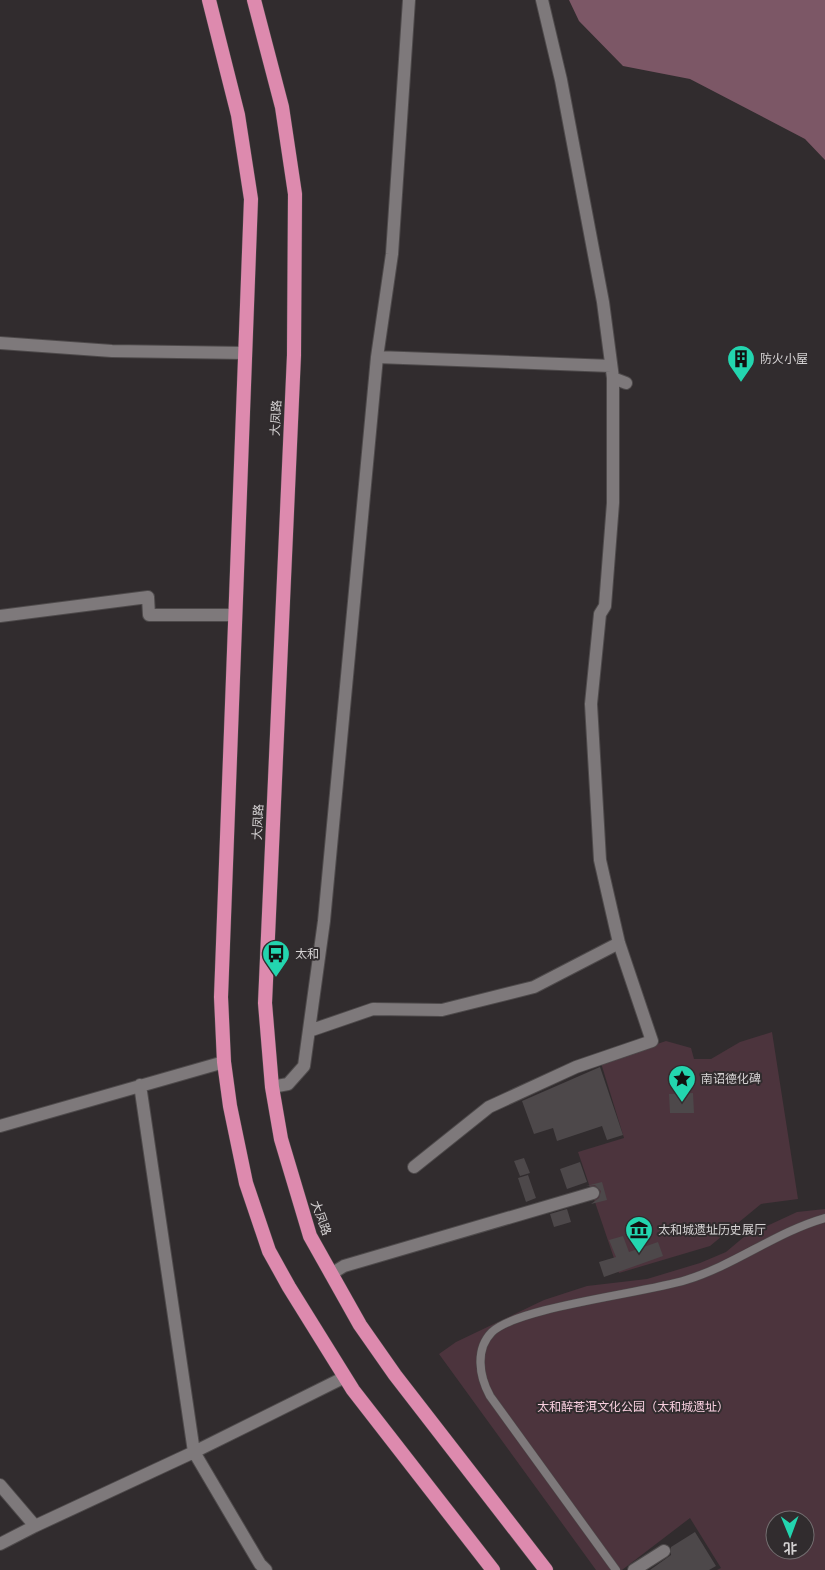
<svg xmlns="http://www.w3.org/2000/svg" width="825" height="1570" viewBox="0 0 825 1570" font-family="'Asap Condensed','Noto Sans SC',sans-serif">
<rect width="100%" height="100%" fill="#312c2e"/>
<path fill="#4c343d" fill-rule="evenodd" d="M772,1032L798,1199L761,1204L710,1246L619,1273L578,1152L624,1138L601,1063L666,1041L691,1048L694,1059H711L740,1042Z
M825,1209V1570H717L721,1568L690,1518L622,1570H596L439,1354L456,1342L544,1300L587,1286L647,1279L700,1263L726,1252L745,1236L797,1212ZM775,1520H805V1550H775Z"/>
<path fill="#7c5766" d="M569,0H825V160L805,139L690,79L623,66L579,21Z"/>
<path fill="#4d484a" d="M600,1067L623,1135L607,1140L602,1126L557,1141L553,1128L534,1134L522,1101Z
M693,1093L694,1113H670L669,1094Z
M524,1158L530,1173L520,1176L514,1161Z
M580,1162L587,1182L567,1189L560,1169Z
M528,1175L536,1198L526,1202L518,1178Z
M602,1182L607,1200L591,1204L599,1198L601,1191L595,1185L586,1186Z
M567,1209L571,1222L554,1227L550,1214Z
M623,1236L629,1252L658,1242L663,1256L604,1277L599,1262L616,1257L609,1240Z
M695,1532L716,1566L709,1570H650L671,1555V1547Z"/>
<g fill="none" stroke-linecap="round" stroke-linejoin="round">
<defs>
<path id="service" d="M616,1570L490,1396C479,1376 475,1349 492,1332C518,1307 645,1293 686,1280C735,1265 776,1232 825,1218"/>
<path id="minor" d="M0,343L112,351L245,353
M377,357L611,366
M613,378L626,383
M0,616L148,597L149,615H234
M309,1031L373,1009L442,1010L534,987L619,943
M140,1085L194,1452L260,1564L266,1570
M272,1087L288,1084L304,1066L324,921L377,357L392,254L409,0
M0,1126L224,1062
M414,1167L489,1107L576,1067L652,1041L619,943L600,860L591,704L600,614L605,606L613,503V378L603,302L561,80L542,0
M331,1274L344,1266L593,1193
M0,1485L35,1526L194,1452L345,1377
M0,1544L35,1526
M634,1570L664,1551"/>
<path id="trunk" d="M209,0L238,115L251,199L221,997L224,1062L230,1106L246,1183L269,1251L289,1287L353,1390L493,1570
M254,0L282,107L295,194L294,355L265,1003L272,1087L281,1139L310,1236L360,1325L395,1375L546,1570"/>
</defs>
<use href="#service" stroke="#4e4a4b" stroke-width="9"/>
<use href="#minor" stroke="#4e4a4b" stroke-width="14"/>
<use href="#trunk" stroke="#4e4a4b" stroke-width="15"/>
<use href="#service" stroke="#7e797b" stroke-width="8"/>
<use href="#minor" stroke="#7e797b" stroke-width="12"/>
<use href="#trunk" stroke="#dd8aae" stroke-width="14"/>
</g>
<defs>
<symbol id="building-pin" viewBox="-11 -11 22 30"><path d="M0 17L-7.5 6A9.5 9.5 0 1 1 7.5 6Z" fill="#23d5af" stroke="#312c2e"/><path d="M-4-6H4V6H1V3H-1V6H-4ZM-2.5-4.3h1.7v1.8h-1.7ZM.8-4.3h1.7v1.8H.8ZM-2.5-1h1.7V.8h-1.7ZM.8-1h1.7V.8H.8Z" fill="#111"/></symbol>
<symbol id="bus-pin" viewBox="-11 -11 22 30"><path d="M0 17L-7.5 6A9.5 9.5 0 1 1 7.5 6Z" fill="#23d5af" stroke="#312c2e"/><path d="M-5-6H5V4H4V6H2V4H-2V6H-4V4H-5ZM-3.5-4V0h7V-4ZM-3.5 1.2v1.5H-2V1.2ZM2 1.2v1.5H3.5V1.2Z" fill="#111"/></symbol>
<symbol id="sight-pin" viewBox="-11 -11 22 30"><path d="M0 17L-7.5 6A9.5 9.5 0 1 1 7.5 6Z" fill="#23d5af" stroke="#312c2e"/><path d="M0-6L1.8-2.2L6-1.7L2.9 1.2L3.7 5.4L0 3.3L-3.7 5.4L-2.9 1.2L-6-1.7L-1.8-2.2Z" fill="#111"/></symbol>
<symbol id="museum-pin" viewBox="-11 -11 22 30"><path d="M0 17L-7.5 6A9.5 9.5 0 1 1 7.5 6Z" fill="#23d5af" stroke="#312c2e"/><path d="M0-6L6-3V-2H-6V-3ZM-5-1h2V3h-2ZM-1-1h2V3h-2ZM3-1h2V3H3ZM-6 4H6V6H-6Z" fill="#111"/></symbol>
</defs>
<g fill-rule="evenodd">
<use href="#building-pin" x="725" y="343" width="32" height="43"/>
<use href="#bus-pin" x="260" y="938" width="32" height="43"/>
<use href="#sight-pin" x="666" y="1063" width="32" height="43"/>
<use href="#museum-pin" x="623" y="1214" width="32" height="43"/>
</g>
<g text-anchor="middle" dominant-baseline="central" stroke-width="4" stroke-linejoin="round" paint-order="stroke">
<g font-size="12" fill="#d5d2d3" stroke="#312c2e" text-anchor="start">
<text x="760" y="359">防火小屋</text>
<text x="295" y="954">太和</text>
<text x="701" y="1079">南诏德化碑</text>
<text x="658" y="1230">太和城遗址历史展厅</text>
</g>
<g font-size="12" fill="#d5d2d3" stroke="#312c2e">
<text transform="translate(276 418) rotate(-87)">大凤路</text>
<text transform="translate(258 822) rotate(-87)">大凤路</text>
<text transform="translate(321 1218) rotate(70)">大凤路</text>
</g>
<g font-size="12" fill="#f7cede" stroke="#312c2e">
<text x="633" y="1407">太和醉苍洱文化公园（太和城遗址）</text>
</g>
</g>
<g transform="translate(790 1535) rotate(179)"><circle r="24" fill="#312c2e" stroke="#736e70"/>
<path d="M0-4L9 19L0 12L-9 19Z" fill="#23d5af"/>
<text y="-8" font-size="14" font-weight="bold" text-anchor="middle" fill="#d5d2d3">北</text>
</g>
</svg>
